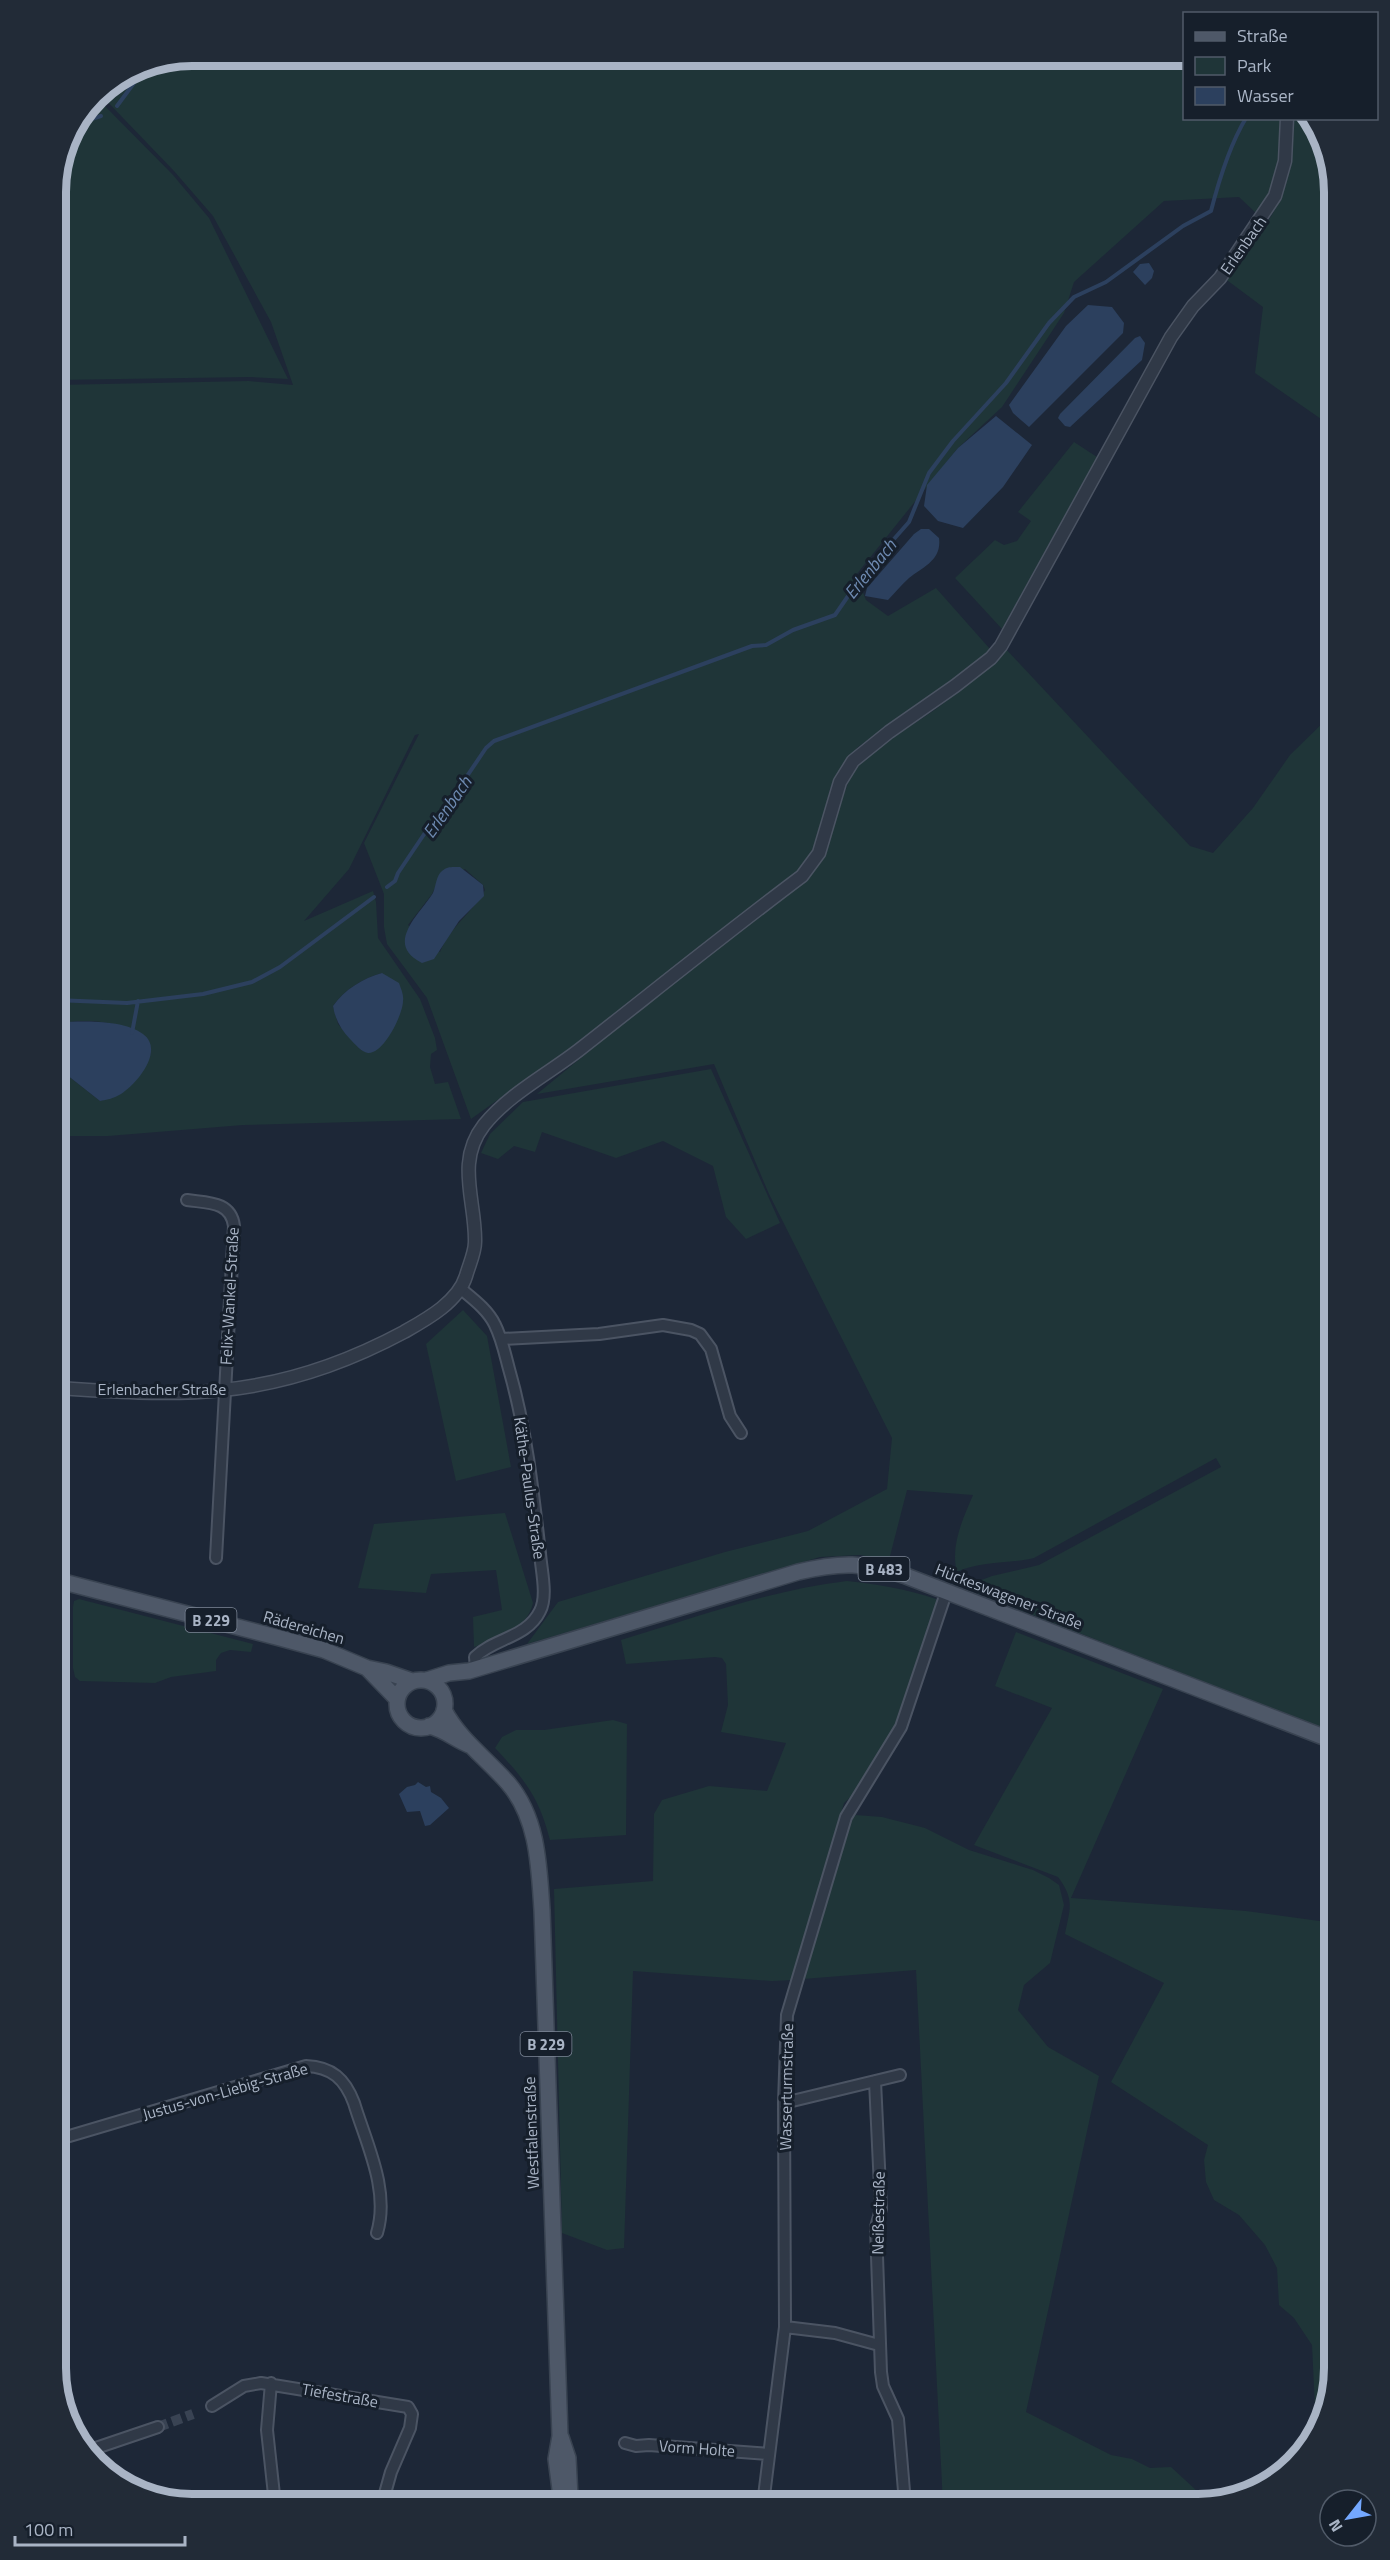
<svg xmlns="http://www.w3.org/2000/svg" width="1390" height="2560" viewBox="0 0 1390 2560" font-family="'Titillium Web',sans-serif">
<rect width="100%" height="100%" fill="#1d2737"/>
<path fill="#1f3538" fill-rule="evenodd" d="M192,56H1184V118L1282,119C1281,160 1277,178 1258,215L1239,197L1164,201L1074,282L1064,313L1002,407L958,448L856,575L866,600L888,616L936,588L990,649L981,659L858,747L845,763L830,789L817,846L797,873L570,1048L471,1119L427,998L387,944L384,927V894L364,843L419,734L415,735L349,869L304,921L373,891L376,902L378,938L420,999L435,1038L437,1050L431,1054L430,1067L435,1084L448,1082L461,1119L243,1125L108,1136H56V1060L67,1075L100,1101C127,1095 141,1078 151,1053C141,1044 129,1032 117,1026C106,1020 67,1019 56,1026V385L249,381L293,385L271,322L213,216L174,171L99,93L140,66ZM465,869L483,885L485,890C472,913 450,927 440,952L408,925L432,894L438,881ZM382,973L361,1050L338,1024L333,1006C344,990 363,978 382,973Z
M95,96L173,175L209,218L288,379L250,377L56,380V183L66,139Z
M1293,119H1307L1324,139L1334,192V428L1255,373L1263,307L1224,278C1243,253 1269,226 1281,197C1291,172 1292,145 1293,119Z
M1074,442L1097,457L1002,629L955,578L995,540L1004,545L1017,541L1031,521L1018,512Z
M1005,648L1190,846L1213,853L1253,808L1290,755L1334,712V1733L967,1589L971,1584L992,1576L1039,1565L1221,1467L1216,1458L1034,1558C1010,1564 979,1561 957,1572C950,1545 963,1519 973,1495L907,1490L889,1560L860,1555L820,1557L527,1644L558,1602L725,1552L808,1531L887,1489L892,1438L769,1194L714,1064L537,1094L819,862L852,772L870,753L936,709L996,662Z
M711,1069L780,1223L746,1239L726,1217L713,1166L663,1141L616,1158L542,1132L535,1152L514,1146L498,1159L481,1153L490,1134L523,1102Z
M463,1310L487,1336L511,1467L456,1481L426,1344Z
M505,1513L533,1603C527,1630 497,1638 474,1647L473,1617L502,1610L496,1570L431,1574L426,1593L358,1588L374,1524Z
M847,1581C877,1584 907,1589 936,1599C941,1619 892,1737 879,1760C870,1776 858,1790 844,1803L793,1980L772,1981L633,1971L624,2248L607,2250L562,2233L554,1889L653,1881L654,1814L662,1800L709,1786L767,1791L786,1743L721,1732L728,1705L726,1664L722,1658L715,1657L626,1664L621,1640C695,1618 770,1590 847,1581Z
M79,1599L253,1644L251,1652L230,1650L221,1653L216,1660V1671L171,1677L155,1683L80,1681L75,1677L73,1668V1607L74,1601Z
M1016,1632L1163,1689L1071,1898L1246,1911L1334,1923V2369L1316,2428L1312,2345L1294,2318L1279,2305L1277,2268L1265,2245L1239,2215L1214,2200L1206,2182L1204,2160L1208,2145L1111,2082L1164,1983L1065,1934C1070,1908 1075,1900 1058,1877L974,1845L1052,1708L995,1686Z
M613,1720L627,1724L626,1835L550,1840C539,1797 525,1780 495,1748L502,1737L516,1730H544Z
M856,1815L882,1817L925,1828L969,1850L1033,1870L1049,1878L1059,1885L1064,1905L1050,1963L1024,1985L1018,2010L1048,2047L1099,2076L1026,2412L1111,2455L1132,2459L1150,2468L1171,2467L1197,2491L1214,2501L1198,2504H943L916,1970L803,1979L850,1819Z"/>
<path fill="#2c405e" d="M1149,263L1154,271L1152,278L1145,285L1133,272L1140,264Z
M1088,305L1112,307L1124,323L1123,333L1029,427L1013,413L1009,405L1066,326Z
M1140,336L1145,343L1142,360L1070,427L1065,426L1058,418L1060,414L1135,338Z
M996,416L1032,445L1003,487L963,528L938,521L924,506L927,485L958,448Z
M921,529H929L939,538C942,560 923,567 909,578C901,585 895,593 888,600L865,596L867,588L914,534Z
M460,867L483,885L484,896L459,921L434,959L422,963C383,944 421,913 433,893C436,886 436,876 442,871C447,866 453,867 460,867Z
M382,973L399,983C401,989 404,995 403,1001C403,1014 384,1054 368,1053C361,1052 355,1044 350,1039C341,1030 335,1019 333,1006C344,990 363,978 382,973Z
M62,1022C84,1021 125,1020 143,1034C165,1050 137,1084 121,1094C114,1098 107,1100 100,1101L67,1075L56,1060V1026Z
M418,1782L426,1787L430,1786L431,1792L441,1798L449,1808L430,1825L425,1826L420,1811L407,1812L399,1794L407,1787L415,1785Z"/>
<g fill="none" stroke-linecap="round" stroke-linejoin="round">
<path stroke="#2c405e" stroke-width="4" d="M117,106L148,64
M76,124L101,116
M387,887L395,881L398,873L433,821L442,813L486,748L494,741L752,646L766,645L793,630L835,615L864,573L909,522L929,473L953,441L1006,383L1049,323L1074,297L1106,282L1183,226L1211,211C1219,180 1229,146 1246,118
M56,1000L127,1003L203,994L252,982L280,967L374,897
M132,1033L138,1001"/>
<path stroke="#394353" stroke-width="10" stroke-dasharray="10 5" stroke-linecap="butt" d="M158,2427L193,2414"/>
<defs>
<path id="minor" d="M187,1200C207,1203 231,1201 234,1226L216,1558
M461,1289C473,1299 488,1310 495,1325C502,1339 505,1354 509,1369C526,1428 533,1491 540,1553C541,1569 548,1596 540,1611C527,1638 494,1638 475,1657L476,1668
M501,1339L599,1334L663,1325L691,1330L700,1334L711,1349L730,1416L741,1433
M875,2081L881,2209L876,2227L881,2372L883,2386L898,2419L904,2491
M784,2103L900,2075
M56,2140L306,2066C332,2067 345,2079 354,2103C366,2143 390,2190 377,2233
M785,2327L835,2333L879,2345
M271,2383L267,2430L275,2504
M212,2406L244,2386L261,2383L408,2407L412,2414L410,2428L391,2472L382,2504
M625,2443L636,2446L649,2445L769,2454
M90,2450L158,2427
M763,2504L785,2327L784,2103L787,2015L846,1817L901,1727L946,1593"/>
<path id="tertiary" d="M56,1388C111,1391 167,1396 222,1390C285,1384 348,1362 404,1332C427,1319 458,1302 466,1276C469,1265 475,1253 475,1242C476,1201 455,1162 484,1125C509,1094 548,1074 579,1050C653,992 726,933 802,876L819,853L840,782L853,761L889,732L955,686L991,658L1001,646L1171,337L1193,306L1220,278L1275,196L1285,161L1287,118"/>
<path id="primary" d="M56,1580L280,1638L324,1650L367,1668L386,1672L412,1681
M367,1668L397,1699
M397 1704a24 24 0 1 1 48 0a24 24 0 1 1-48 0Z
M427,1680L449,1673L469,1671L798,1572C840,1562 865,1562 906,1576L1334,1741
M444,1710C459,1739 487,1759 508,1783C538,1818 539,1866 542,1910L560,2436L556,2459L562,2504
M429,1726C443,1729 455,1739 469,1745
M561,2437L568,2458L570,2498"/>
</defs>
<use href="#minor" stroke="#4b5463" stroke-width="14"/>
<use href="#tertiary" stroke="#4b5463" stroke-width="15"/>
<use href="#primary" stroke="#394351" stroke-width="18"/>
<use href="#minor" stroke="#303947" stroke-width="10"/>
<use href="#tertiary" stroke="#303947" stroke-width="12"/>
<use href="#primary" stroke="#4e5868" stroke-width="15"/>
</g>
<g text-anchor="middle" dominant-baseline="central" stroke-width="6" stroke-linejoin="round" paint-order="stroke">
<g fill="#161f2b" stroke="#7d8797" stroke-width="1.5">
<rect x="858.5" y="1557" width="51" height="24" rx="4.5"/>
<rect x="185.5" y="1608" width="51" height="24" rx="4.5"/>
<rect x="520.5" y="2032" width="51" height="24" rx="4.5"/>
</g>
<g font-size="15" font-weight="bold" fill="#a9b4c5">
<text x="884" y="1569">B 483</text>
<text x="211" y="1620">B 229</text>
<text x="546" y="2044">B 229</text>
</g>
<g font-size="16" fill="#a9b4c5" stroke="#161f2b">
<text transform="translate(1243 245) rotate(-55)">Erlenbach</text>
<text transform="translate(229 1296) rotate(-87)">Felix-Wankel-Straße</text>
<text x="162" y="1389">Erlenbacher Straße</text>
<text transform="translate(530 1488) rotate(82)">Käthe-Paulus-Straße</text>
<text transform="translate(1009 1596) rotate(21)">Hückeswagener Straße</text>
<text transform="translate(304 1627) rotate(16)">Rädereichen</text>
<text transform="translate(786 2087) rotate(-89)">Wasserturmstraße</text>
<text transform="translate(225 2091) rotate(-16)">Justus-von-Liebig-Straße</text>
<text transform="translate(531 2133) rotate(-92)">Westfalenstraße</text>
<text transform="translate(878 2213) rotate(-89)">Neißestraße</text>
<text transform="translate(340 2395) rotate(10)">Tiefestraße</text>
<text transform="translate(697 2448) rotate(4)">Vorm Holte</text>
</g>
<g font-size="18" font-style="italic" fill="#6e8ab1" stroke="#161f2b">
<text transform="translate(870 569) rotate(-51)">Erlenbach</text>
<text transform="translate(447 807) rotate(-55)">Erlenbach</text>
</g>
</g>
<path d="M0 0H1390V2560H0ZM192 66H1198A126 126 0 0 1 1324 192V2368A126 126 0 0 1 1198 2494H192A126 126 0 0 1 66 2368V192A126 126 0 0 1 192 66Z" fill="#222b37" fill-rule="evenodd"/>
<path fill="none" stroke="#a9b4c5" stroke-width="8" d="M192 66H1198A126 126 0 0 1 1324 192V2368A126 126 0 0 1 1198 2494H192A126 126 0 0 1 66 2368V192A126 126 0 0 1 192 66Z"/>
<rect x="1183" y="12" width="195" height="108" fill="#161f2b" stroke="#515b69" stroke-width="1.5"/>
<rect x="1195" y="32" width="30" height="9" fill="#4e5868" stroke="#515b69" stroke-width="1.5"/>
<text x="1237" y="42" font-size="18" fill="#a9b4c5">Straße</text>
<rect x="1195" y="57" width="30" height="18" fill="#1f3538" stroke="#515b69" stroke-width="1.5"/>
<text x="1237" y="72" font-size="18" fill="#a9b4c5">Park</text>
<rect x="1195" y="87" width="30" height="18" fill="#2c405e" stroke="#515b69" stroke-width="1.5"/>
<text x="1237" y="102" font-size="18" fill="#a9b4c5">Wasser</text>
<g transform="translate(1348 2518) rotate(239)"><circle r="28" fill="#161f2b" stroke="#515b69" stroke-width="1.5"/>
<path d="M0-4.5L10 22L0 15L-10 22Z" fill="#74a8ff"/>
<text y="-9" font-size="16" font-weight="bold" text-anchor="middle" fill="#a9b4c5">N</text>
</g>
<path d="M15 2536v9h170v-9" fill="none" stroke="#a9b4c5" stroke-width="3"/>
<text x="24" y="2536" font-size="18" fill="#a9b4c5" stroke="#161f2b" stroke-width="4.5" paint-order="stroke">100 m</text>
</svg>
